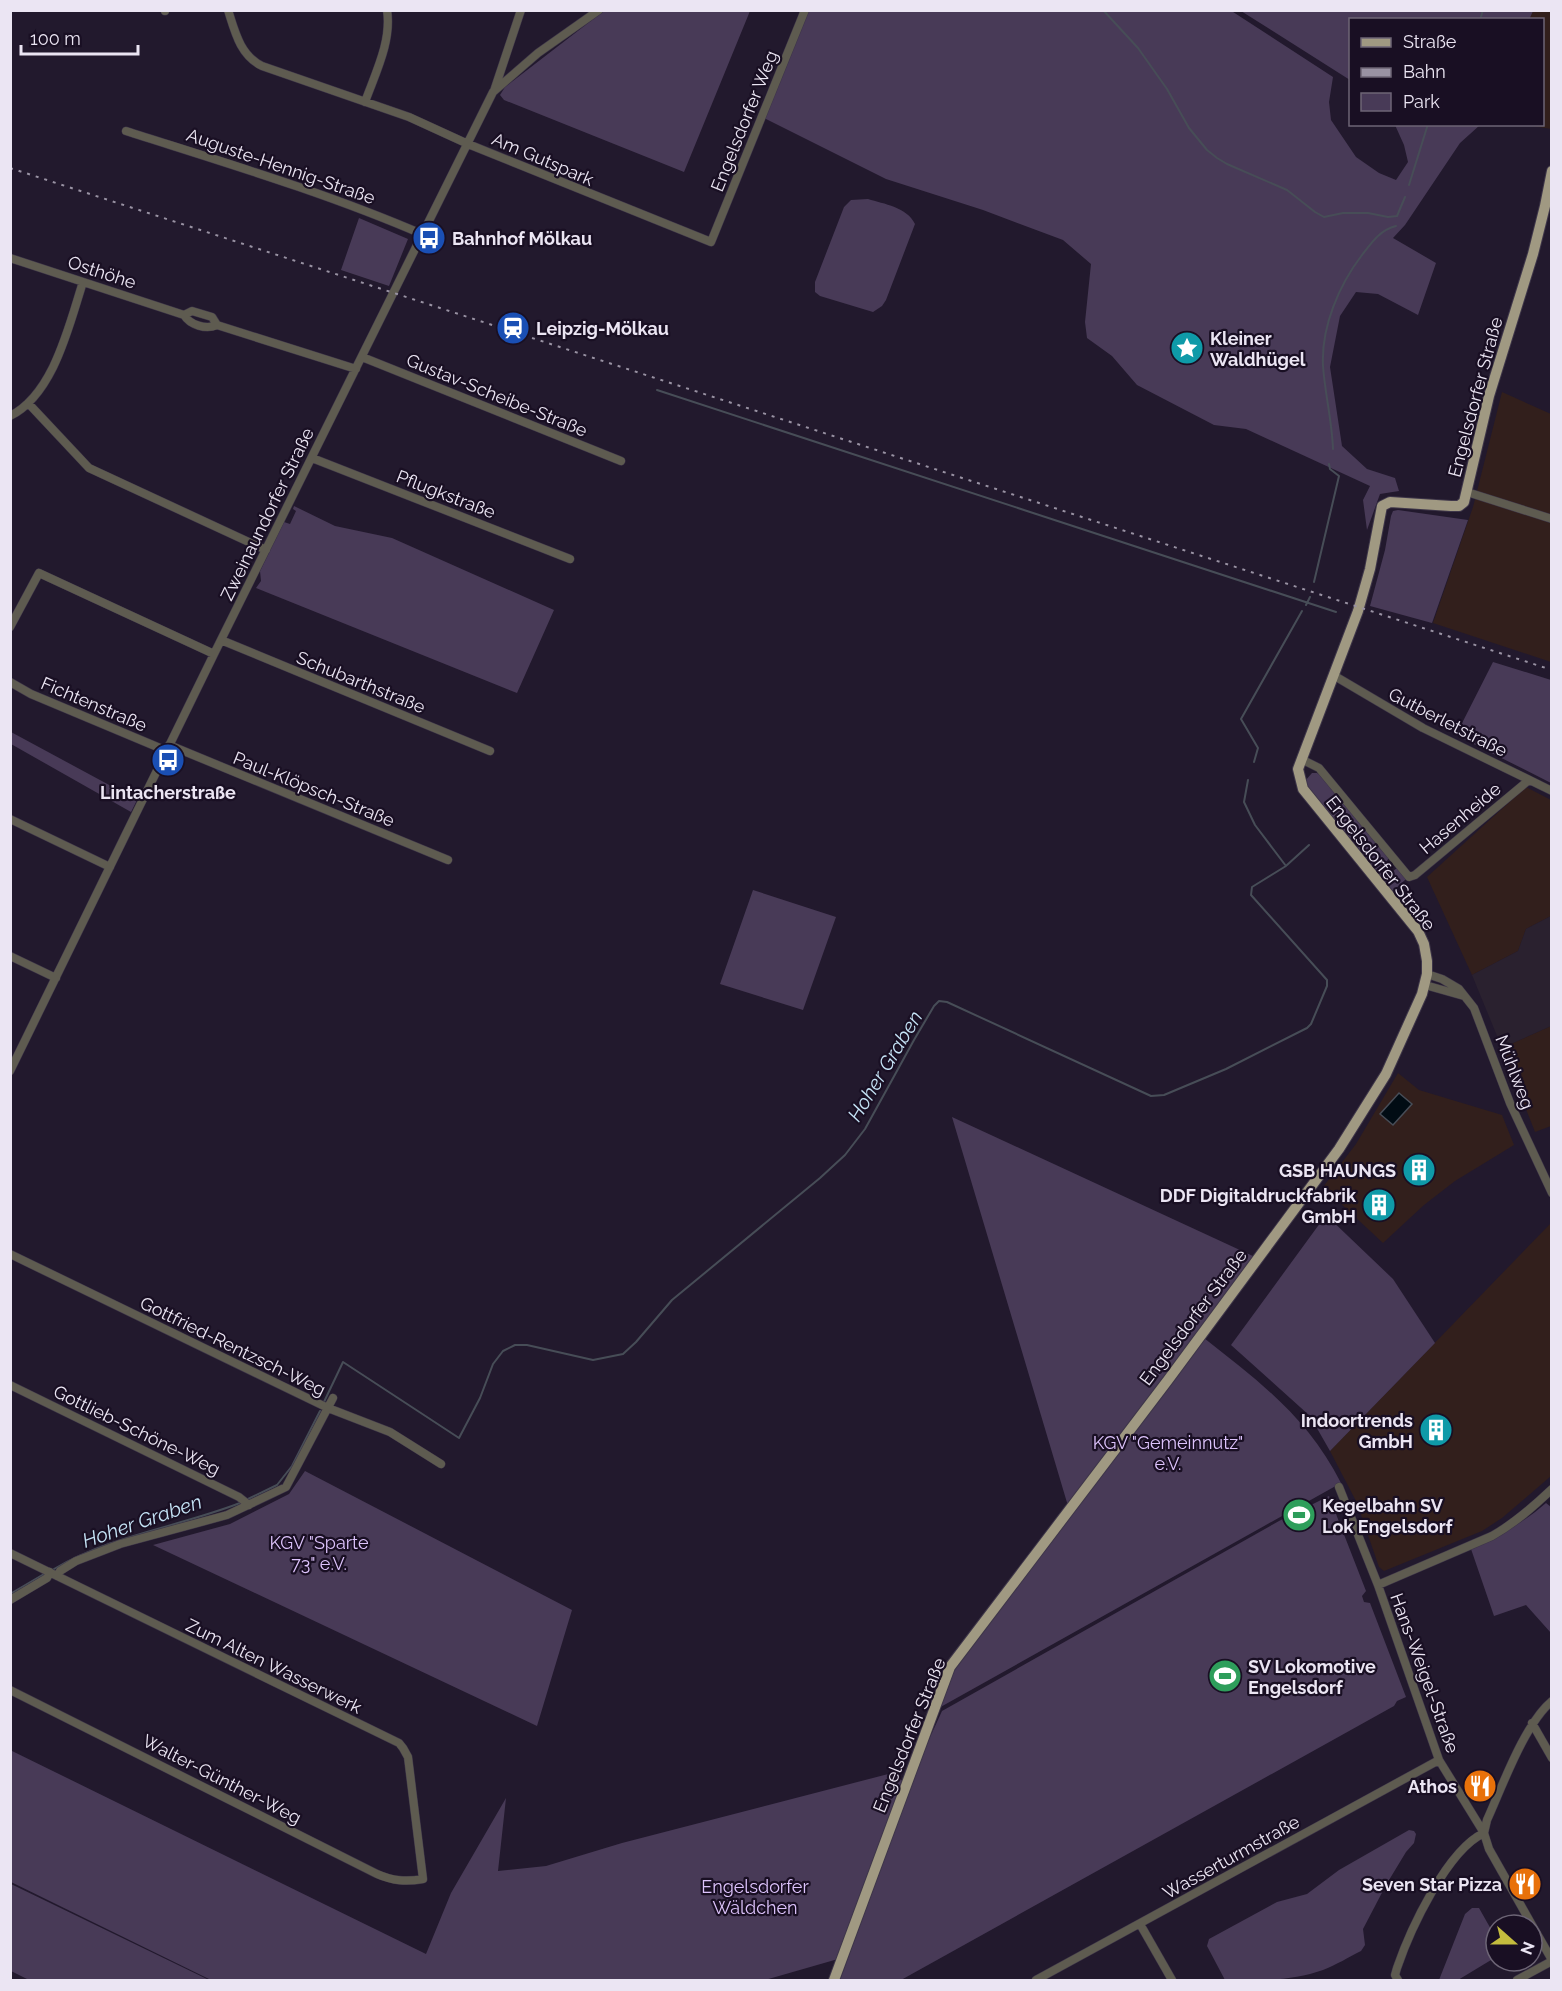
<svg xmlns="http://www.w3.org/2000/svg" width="1562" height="1991" viewBox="0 0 1562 1991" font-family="Raleway,sans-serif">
<rect width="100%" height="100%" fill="#22192d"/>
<path fill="#321f1c" d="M1533,11H1551V129L1527,125L1542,124V20L1529,19Z
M1502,392L1551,414V662L1433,623L1473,507Z
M1526,787L1551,800V916L1526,929L1518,951L1472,975L1427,877Z
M1551,1026V1126L1535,1132L1502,1048Z
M1398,1073L1419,1090L1502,1115L1514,1145L1455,1181L1424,1205L1383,1243L1323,1187L1356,1144Z
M1551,1223V1476L1502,1518L1482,1531L1384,1571L1379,1567L1357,1503L1330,1451Z"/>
<path fill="#2a212f" d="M1551,916V1026L1502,1048L1472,975L1518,951L1526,929Z"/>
<path fill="#483a57" d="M605,10L750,11L684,172L504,100L500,95L505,87Z
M1230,10L1333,77L1329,102L1331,120L1356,157L1379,173L1396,180L1408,162L1404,145L1395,125H1480L1460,143L1405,225L1393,238L1436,263L1418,315L1378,294L1356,292L1340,316L1330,367L1342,446L1367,469L1395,478L1399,491L1380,494L1367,530L1363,500L1370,486L1246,429L1214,425L1137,385L1112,356L1087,338L1085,322L1091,264L1063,240L983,210L886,179L764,118L808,11Z
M1241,11H1533L1529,20H1350V80Z
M868,199C884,204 907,207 915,224L886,300L882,306L873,312L820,296L815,292V282L844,207L851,200Z
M359,218L408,239L389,286L341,270Z
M294,506L335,526L392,538L554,610L517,693L256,588L261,581L260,571L284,522L290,524L296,511L293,509Z
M1398,510L1468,520L1432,623L1370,606L1385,550L1391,516L1393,511Z
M1493,662L1551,680V783L1456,735Z
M11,732L137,800L131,812L11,744Z
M1312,773H1317L1320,775L1389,858L1386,862L1393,871L1397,868L1406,879L1393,891L1308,787L1305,781Z
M753,890L836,917L803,1010L720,984Z
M952,1117L1255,1257L1204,1338C1260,1382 1308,1418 1341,1483L937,1709L952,1674L969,1648L1071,1516Z
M1326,1215L1393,1279L1435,1343L1330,1451L1310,1416L1231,1345Z
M305,1471L572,1610L537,1726L153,1545L230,1524L289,1494Z
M1329,1496L1366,1591L1362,1596L1364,1602L1370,1603L1406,1697L1397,1701L1394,1706L901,1980H840L925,1748L942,1711L1279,1521Z
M1546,1503L1551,1507V1633L1526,1605L1494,1616L1471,1549C1499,1536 1523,1523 1546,1503Z
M10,1750L426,1954L451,1893L506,1798L498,1871L546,1866L622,1843L896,1772L902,1781L879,1851L838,1959L765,1980H211L11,1882Z
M1409,1830L1414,1831L1416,1834L1414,1843L1406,1852L1386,1885L1363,1929L1365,1945L1361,1951C1349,1957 1336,1965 1323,1970C1292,1981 1258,1981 1225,1980L1207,1946L1209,1939L1277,1902L1307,1894L1339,1870Z
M10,1884H11L209,1980H29L11,1971Z
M1472,1908H1479L1496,1938V1957L1458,1980H1439L1465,1914Z"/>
<path fill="#010c14" stroke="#474d57" stroke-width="1.5" d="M1399,1093L1412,1104L1393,1125L1380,1114Z"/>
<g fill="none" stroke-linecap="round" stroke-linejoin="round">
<path stroke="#474d57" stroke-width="2" d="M1103,10L1138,48L1167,89L1189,128L1207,150L1217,158L1227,164L1287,190L1315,212L1324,217L1343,213H1368L1388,217L1397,216L1405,197
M1480,20L1483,10
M1409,185L1428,124
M657,390L1336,612
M1333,449C1332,421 1325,394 1323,366C1321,327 1339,285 1362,255C1372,242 1380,230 1396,226
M1314,582L1339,476L1330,469L1329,464
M1306,605L1310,597
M1254,762L1258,748L1241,719L1302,611
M1287,865L1309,845
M323,1404L343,1362L459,1438L480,1398L493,1364L503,1351L515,1345H527L593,1360L623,1354L636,1342L672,1300L820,1178L845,1155L865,1129L914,1040L934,1006L939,1001L947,1002L1151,1096L1164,1095L1226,1069L1307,1028L1311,1024L1327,986V980L1251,895L1252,887L1286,866L1255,825L1244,802L1248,780
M248,1499L277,1485L292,1466L320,1411
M54,1569C112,1535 178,1527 240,1503
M10,1594L44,1574"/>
<defs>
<path id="minor" d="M228,10C235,32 240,55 262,66L409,117L468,144L711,242L805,10
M165,11V10
M494,91L521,10
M365,102C375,74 392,41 387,10
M126,131C226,163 327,193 424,235
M10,258L184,315C190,325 206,330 217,325L356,369
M184,315L192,311L212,317L217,325
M362,357L621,461
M28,403L89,468L266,550
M10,416C54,394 69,325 83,282
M312,458L570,559
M1467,492L1552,519
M10,627L39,573L214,654
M221,640L490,751
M1333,675L1423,728L1552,791
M10,682L31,694L167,751
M169,745L448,860
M1301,759L1319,768L1409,877L1415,875L1529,780
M10,819L110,867
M10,956L56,978
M1427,974L1442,979L1459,989L1474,1008L1510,1103L1552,1193
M1425,985L1464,996
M10,1071L214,654L493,92L538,53L599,10
M10,1254L328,1408L390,1432L441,1464
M10,1385L239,1497L249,1505
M1339,1487L1378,1585L1439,1760L1484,1833L1489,1849L1532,1925
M10,1553L399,1743L403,1748L408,1757L423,1879C406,1882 393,1881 377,1874L10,1690
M57,1576L60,1571L76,1561L120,1544L227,1515L286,1487L333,1398
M1378,1585L1492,1536C1515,1523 1533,1507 1552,1489
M10,1600L47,1578L50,1572
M1532,1723L1552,1758
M1484,1833L1487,1820C1502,1787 1525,1723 1552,1701
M1140,1924L1172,1980
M1532,1925L1552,1960
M1036,1980L1439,1760
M1398,1980L1395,1975L1397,1968C1410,1930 1447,1850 1484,1833
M1517,1980L1552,1961"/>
<path id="major" d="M834,1980L950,1667L1168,1380L1339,1149L1386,1074L1422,994L1427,974V961L1424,944L1418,931L1303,789L1298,769L1358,611L1370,569L1382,506L1390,502L1451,506H1459L1464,502L1489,396L1533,254L1545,206L1552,171"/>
</defs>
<use href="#minor" stroke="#3e3649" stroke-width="9"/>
<use href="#major" stroke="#3e3649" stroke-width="12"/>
<use href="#minor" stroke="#5e5b50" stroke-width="8"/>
<use href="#major" stroke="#a09982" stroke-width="10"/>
<path stroke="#9992a3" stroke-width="2" stroke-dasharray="3 6" stroke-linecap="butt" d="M10,168L1552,670"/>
</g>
<defs>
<symbol id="bus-disc" viewBox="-11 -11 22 22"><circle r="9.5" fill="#1a4fb4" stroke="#190f23"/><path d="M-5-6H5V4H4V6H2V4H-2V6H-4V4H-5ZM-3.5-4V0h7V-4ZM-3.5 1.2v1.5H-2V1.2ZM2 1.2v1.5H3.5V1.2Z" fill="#fff"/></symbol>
<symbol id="station-disc" viewBox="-11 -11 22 22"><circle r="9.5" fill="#1a4fb4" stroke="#190f23"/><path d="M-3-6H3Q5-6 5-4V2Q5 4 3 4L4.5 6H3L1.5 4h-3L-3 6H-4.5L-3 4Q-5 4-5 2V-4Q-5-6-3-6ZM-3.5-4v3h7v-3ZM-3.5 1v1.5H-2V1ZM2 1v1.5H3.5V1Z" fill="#fff"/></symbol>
<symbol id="sight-disc" viewBox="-11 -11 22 22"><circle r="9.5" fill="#0f9aa8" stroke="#190f23"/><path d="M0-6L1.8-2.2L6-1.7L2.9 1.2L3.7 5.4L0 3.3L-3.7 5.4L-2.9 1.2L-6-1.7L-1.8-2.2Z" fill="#fff"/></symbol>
<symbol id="building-disc" viewBox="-11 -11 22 22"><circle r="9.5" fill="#0f9aa8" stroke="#190f23"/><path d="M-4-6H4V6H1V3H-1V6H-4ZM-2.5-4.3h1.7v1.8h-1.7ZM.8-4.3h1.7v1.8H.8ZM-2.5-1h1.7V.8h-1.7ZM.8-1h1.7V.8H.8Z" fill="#fff"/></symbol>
<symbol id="stadium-disc" viewBox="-11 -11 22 22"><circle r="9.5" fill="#2e9e5b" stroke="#190f23"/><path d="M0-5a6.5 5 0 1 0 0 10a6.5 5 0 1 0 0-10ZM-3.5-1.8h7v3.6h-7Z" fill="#fff"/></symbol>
<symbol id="restaurant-disc" viewBox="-11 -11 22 22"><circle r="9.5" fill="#e8710a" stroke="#190f23"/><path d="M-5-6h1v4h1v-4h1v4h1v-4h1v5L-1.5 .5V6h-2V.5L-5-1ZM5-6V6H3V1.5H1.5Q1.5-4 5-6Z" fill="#fff"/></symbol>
</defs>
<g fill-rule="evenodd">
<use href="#bus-disc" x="410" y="219" width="38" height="38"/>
<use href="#station-disc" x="494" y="309" width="38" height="38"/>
<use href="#sight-disc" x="1168" y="329" width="38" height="38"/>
<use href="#bus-disc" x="149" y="741" width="38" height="38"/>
<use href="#building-disc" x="1400" y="1151" width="38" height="38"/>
<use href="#building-disc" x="1360" y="1186" width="38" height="38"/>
<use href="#building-disc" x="1417" y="1411" width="38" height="38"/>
<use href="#stadium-disc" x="1280" y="1496" width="38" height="38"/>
<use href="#stadium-disc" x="1206" y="1657" width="38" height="38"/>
<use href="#restaurant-disc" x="1461" y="1767" width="38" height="38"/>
<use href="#restaurant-disc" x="1506" y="1865" width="38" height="38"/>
</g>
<g text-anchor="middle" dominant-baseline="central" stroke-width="4.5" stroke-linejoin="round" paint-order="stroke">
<g font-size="18" fill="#ebe5f3" stroke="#190f23">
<text transform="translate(744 121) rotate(-68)">Engelsdorfer Weg</text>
<text transform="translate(543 159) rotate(23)">Am Gutspark</text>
<text transform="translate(281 166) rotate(19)">Auguste-Hennig-Straße</text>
<text transform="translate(102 272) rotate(18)">Osthöhe</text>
<text transform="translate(497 395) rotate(22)">Gustav-Scheibe-Straße</text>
<text transform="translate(1475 397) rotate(-75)">Engelsdorfer Straße</text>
<text transform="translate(446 494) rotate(21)">Pflugkstraße</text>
<text transform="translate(267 514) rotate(-64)">Zweinaundorfer Straße</text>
<text transform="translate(361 682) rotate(22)">Schubarthstraße</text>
<text transform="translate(94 704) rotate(23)">Fichtenstraße</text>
<text transform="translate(1448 722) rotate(27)">Gutberletstraße</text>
<text transform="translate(314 789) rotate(22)">Paul-Klöpsch-Straße</text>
<text transform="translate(1460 818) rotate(-40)">Hasenheide</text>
<text transform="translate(1381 863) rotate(52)">Engelsdorfer Straße</text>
<text transform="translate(1515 1072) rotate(69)">Mühlweg</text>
<text transform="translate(1193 1317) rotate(-53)">Engelsdorfer Straße</text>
<text transform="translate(233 1346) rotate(26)">Gottfried-Rentzsch-Weg</text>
<text transform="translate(137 1430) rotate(26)">Gottlieb-Schöne-Weg</text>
<text transform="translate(274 1666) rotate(26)">Zum Alten Wasserwerk</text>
<text transform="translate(1425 1673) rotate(70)">Hans-Weigel-Straße</text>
<text transform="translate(909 1735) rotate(-68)">Engelsdorfer Straße</text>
<text transform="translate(222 1779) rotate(27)">Walter-Günther-Weg</text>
<text transform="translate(1231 1857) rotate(-29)">Wasserturmstraße</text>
</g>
<g font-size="18" font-weight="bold" fill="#ebe5f3" stroke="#190f23" text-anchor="start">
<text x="452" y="238">Bahnhof Mölkau</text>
<text x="536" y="328">Leipzig-Mölkau</text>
<text x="1210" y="338">Kleiner<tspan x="1210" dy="21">Waldhügel</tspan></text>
<text x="168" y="792" text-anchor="middle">Lintacherstraße</text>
<text x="1396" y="1170" text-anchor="end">GSB HAUNGS</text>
<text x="1356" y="1195" text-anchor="end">DDF Digitaldruckfabrik<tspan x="1356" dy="21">GmbH</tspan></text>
<text x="1413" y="1420" text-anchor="end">Indoortrends<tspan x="1413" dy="21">GmbH</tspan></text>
<text x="1322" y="1505">Kegelbahn SV<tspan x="1322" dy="21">Lok Engelsdorf</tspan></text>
<text x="1248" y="1666">SV Lokomotive<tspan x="1248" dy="21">Engelsdorf</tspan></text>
<text x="1457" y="1786" text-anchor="end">Athos</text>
<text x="1502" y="1884" text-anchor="end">Seven Star Pizza</text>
</g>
<g font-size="18" fill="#ddc3fc" stroke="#190f23">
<text x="1168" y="1442">KGV "Gemeinnutz"<tspan x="1168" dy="21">e.V.</tspan></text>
<text x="319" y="1542">KGV "Sparte<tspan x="319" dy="21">73" e.V.</tspan></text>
<text x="755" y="1886">Engelsdorfer<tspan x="755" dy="21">Wäldchen</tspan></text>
</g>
<g font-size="20" font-style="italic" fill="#c6e4f7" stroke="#190f23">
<text transform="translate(885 1066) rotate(-59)">Hoher Graben</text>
<text transform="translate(142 1521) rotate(-19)">Hoher Graben</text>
</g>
</g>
<rect width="1562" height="1991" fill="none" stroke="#ebe5f3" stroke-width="24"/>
<rect x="1349" y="18" width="195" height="108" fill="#190f23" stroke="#6d6576" stroke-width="1.5"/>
<rect x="1361" y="38" width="30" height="9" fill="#a09982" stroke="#6d6576" stroke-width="1.5"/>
<text x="1403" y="48" font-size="18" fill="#ebe5f3">Straße</text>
<rect x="1361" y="68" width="30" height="9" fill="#9992a3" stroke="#6d6576" stroke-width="1.5"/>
<text x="1403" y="78" font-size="18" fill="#ebe5f3">Bahn</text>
<rect x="1361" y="93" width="30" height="18" fill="#483a57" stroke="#6d6576" stroke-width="1.5"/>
<text x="1403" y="108" font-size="18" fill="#ebe5f3">Park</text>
<g transform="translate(1514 1943) rotate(111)"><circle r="28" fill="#190f23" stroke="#6d6576" stroke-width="1.5"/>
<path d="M0-4.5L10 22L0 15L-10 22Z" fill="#c4bc3e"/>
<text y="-9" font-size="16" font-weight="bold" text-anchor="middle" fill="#ebe5f3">N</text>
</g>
<path d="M21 45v9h117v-9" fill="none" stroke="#ebe5f3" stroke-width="3"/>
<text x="30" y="45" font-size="18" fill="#ebe5f3" stroke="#190f23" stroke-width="4.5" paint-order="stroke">100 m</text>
</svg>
